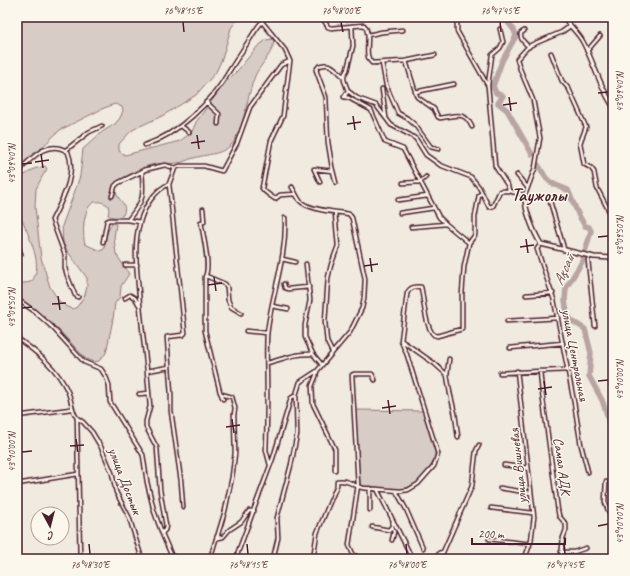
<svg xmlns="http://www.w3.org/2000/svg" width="630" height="576" viewBox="0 0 630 576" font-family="Caveat,sans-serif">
<rect width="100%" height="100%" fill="#f0eae0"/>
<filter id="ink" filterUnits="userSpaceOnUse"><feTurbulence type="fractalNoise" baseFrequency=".025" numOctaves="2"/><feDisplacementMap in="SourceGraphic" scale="8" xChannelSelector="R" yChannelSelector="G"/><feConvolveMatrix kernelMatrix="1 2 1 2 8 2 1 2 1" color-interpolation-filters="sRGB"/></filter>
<g filter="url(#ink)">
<path fill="#d8ccc6" stroke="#917678" d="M17,17H240L231,28L222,59L216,72L196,95L162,116L138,127L131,131L119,144V151L125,155L180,141L192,132L196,122L225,83L238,70L257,47L266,40L273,39C277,49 259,66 255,76C247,96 246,118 236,138C227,155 211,153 194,158C188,159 183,163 177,163C170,164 162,163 155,164C143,166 130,174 119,180C118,183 116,187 116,190C116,201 129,202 123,215C118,218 113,218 108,215L109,210L108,205C104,203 100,201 95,202C83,205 82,234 85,244L100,251L104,249L107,233L112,223L116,224L114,238L116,254L129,274L121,286L120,297L115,303L113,319L106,353L99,361L94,362L86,359L60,331L17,296V278L20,283C23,283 27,283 30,282C33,281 34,278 35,275C42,257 23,226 18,208C15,199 17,188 17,180L34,169L45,166L47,169L43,175L36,189L35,207L41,258L50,287L59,301L67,307L73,309L77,307L85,295L87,286V278L68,252L63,243L62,226L76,188L80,176L83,149L102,132L115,124L120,118L123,111L122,107L115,104L104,108L60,130L17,171Z
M355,410L423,411L435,453L433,462L429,469L417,483L402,490L363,486L360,484Z"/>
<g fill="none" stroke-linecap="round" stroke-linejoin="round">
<path stroke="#b8a4a2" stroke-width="5.5" d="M504,17L514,30L516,36L502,61L493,86L496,93L503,96L498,103L507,110L532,154
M538,165C542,170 544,176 547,179C552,185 561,187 568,190L578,214L585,226L589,227L591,231L582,262L566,288L565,300L567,314L572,321L585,329L591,353L589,376L602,400L607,415L613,441"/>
<defs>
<path id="minor" d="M264,17L262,22L263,23L285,50L290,61L283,116L271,141L262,188C264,192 271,196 275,199L280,195L296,194
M322,17L328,27L331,28L364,25C373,35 362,55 372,63L406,61L435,55
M457,17V31L488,86L495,166L508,186L509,191
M352,26L353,46L347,70L344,75V80L348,91L357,98L376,105L391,125L410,135L416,139L426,155L440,165L471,177L479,187L489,207L493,206L500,191H509L525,195L535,168L540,138L533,100L520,69L517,59L527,48L531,45L562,32L570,26
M524,31L521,33C520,40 524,42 529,47
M368,35L382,32L403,30
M587,51L600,36
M551,53L562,81L569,89L586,127L580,143L584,164L591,168L594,172L597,188L610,213L613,216
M406,61L417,97L430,106L434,109L438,117L440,118C455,116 465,110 472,127
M382,63L386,85L398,113L407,118L415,125L431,147L439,149
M488,85L492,55L500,48L503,42L500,29
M382,89L386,118
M348,91L344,97L349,98L371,110L385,142L403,149L439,217L446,224L469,243
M415,92L454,84
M206,102L219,114L218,124
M181,126L189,132
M145,145C178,134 211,103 228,73C235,62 242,51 250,39C253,34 257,27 262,22
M66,150L89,132L102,126
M17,173C31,159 47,138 68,152C77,174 62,200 52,220L65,255V268L67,275L75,295L78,297
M517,175L527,187
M320,182L314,169L333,171
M336,183L332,167L328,142L326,97L316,70L319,66C333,62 334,69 343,76
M403,183L420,182L426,177
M292,187C295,192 297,197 300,201C308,210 337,212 349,214L352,218L365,279L364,298L362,308L350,332L317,371L316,376L312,386L313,404L335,449V470
M112,196L115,186L118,183L143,171
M549,198L563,245L564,250
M398,200L428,196
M203,209L204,222H201C203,235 211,267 205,277V331L220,392L221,394L232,397L235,408L234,415L235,453L232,477L225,511L218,534V538L223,537L229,530L241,522L249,511H254
M400,213L434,208
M128,220C144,200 144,197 142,172L144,170L165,165L175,168L180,166H204L222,171L237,143L250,107L281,65L290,61
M411,227L446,224
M103,242L107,221L109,220H128L140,222
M17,244L21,254
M541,244L537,249L554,300L574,402L581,445L588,472
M590,256L588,260L589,270L595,326
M282,259L295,262
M306,264L310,300L305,325V337L313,354
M125,265H137
M206,276L225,284L227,287L228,300L231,307L241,313
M284,284L285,288L288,289L309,287
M526,295L553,293
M125,298L130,295L135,298L139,305
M17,299L34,311L52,327L84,362L101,369L106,377L109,385L110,402L143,455L147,482L154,511L163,536L173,559
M272,306L288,309
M507,321L558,318
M246,331L267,333
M17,338C37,352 58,369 68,392C72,401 71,410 77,418L80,559
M402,341L408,345L435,364L447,375L450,393L455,414L458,437
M510,348L563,343
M332,352L327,342L325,322L328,278L331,265L338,246L335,213
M267,363C284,359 295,353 313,354L322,365
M169,367L171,394V411L181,481L183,507
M147,370C144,345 141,320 139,294C137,271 133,244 140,222C144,207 155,190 169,184
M517,371L534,517L531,541L525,558
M540,371L542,392L558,511L559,516L566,524V530L563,538L561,559
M500,373L568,370
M447,375L449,359
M139,394L149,393
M221,394L223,399
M17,416L71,409
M77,418L83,422L92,432L101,447L112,473L116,492L129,517L142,559
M270,465L266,450C267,430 267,410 267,389C267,371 266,353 267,335C271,295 287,259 285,218
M504,465L528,468
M606,482L605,502L613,523
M17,484L78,474
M370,488V510
M500,488L531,493
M377,489L407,548L412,559
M396,491L406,509L423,548
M491,508L533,513
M372,527L389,530L392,526L393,521
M162,533L165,530L166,526L160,490L157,448L146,427V421L150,406L147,371L169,367L167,337L183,335L185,333L169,184L175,168
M489,539L530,544
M392,540L394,532L392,526
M561,552H574L586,548
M210,559L217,536
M237,559L238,552L273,458L291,398L296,395
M273,559L278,538L277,518L291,465L297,434L296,395L300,382L317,371
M313,559L317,533L337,485V481C348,479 353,486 363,488L400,491L408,490L418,484L434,466L438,454L434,441L407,355L401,341L407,294C409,287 416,286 421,287C424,300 425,327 434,335L437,336L462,329V294L464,267L469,243L475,235V217L479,195L482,193
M360,559L353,554L349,545L358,485L352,375L354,374H372L375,380
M437,559L439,553L443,552
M440,559L472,486L476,451L479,445
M469,559L470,557L474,559"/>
<path id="tertiary" d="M564,17C569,26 578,32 583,42C594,63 600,87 613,106
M525,195C524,209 534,233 541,244L594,257L613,258
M613,221V222"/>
</defs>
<use href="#minor" stroke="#4a1f2b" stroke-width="5.5"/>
<use href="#tertiary" stroke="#4a1f2b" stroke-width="6"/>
<use href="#minor" stroke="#fbf7ec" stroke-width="2.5"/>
<use href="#tertiary" stroke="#fbf7ec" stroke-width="3"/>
</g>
</g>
<path fill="none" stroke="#4a1f2b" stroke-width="1.5" d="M183,22L184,32M341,22L343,32M500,22L501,32M598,93L608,92M509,97L511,111M503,105L517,103M353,116L355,130M347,124L361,122M197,135L199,149M191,143L205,141M41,154L43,168M35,162L49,160M22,164L32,163M598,237L608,236M526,239L528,253M520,247L534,245M370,258L372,272M364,266L378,264M214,277L216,291M208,285L222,283M58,296L60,310M52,304L66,303M22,308L32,307M544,381L546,395M598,381L608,380M538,389L552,387M388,400L390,414M382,408L396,406M232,419L234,433M226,427L240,425M76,439L78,452M70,446L84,445M22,452L32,451M598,526L608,524M89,544L90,554M247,544L248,554M406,544L407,554M564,544L565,554"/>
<g text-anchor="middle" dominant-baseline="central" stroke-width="3" stroke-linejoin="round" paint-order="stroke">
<g font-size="14" fill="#4a1f2b" stroke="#fbf7ec">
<text transform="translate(575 355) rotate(79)">улица Центральная</text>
<text transform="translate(518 466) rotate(-96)">улица Вишневая</text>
<text transform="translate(562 466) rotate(82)">Самал АДК</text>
<text transform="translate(125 481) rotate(69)">улица Достык</text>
</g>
<g font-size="15" font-style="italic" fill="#704e55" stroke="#fbf7ec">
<text transform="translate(564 270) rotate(-66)">Ақсай</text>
</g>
<g font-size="18" font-weight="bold" fill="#4a1f2b" stroke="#fbf7ec">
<text x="539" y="195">Таужолы</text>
</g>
</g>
<rect width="630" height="576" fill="none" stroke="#fbf7ec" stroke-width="44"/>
<g transform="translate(50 526) rotate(173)"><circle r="19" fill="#fbf7ec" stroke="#b4a19f"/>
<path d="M0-3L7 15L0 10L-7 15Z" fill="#4a1f2b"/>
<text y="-6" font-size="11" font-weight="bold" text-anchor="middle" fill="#4a1f2b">С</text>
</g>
<path d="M472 538v6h93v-6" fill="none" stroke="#4a1f2b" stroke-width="2"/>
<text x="478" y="538" font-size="12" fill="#4a1f2b" stroke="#fbf7ec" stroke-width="3" paint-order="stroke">200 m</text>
<rect x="22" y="22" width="586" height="532" fill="none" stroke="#4a1f2b" stroke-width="1.5"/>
<g font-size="10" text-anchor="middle" fill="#4a1f2b">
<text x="183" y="14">76°48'15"E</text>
<text x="341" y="14">76°48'00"E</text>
<text x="500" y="14">76°47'45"E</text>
<text transform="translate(619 92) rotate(-90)" y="4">43°09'40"N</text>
<text transform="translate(11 164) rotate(-90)" y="4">43°09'40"N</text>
<text transform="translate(619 236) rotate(-90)" y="4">43°09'50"N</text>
<text transform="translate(11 308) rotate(-90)" y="4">43°09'50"N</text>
<text transform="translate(619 380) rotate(-90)" y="4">43°10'00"N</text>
<text transform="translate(11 452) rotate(-90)" y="4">43°10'00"N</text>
<text transform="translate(619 524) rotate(-90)" y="4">43°10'10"N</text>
<text x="90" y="568">76°48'30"E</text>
<text x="248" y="568">76°48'15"E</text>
<text x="407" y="568">76°48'00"E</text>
<text x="565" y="568">76°47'45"E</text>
</g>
</svg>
